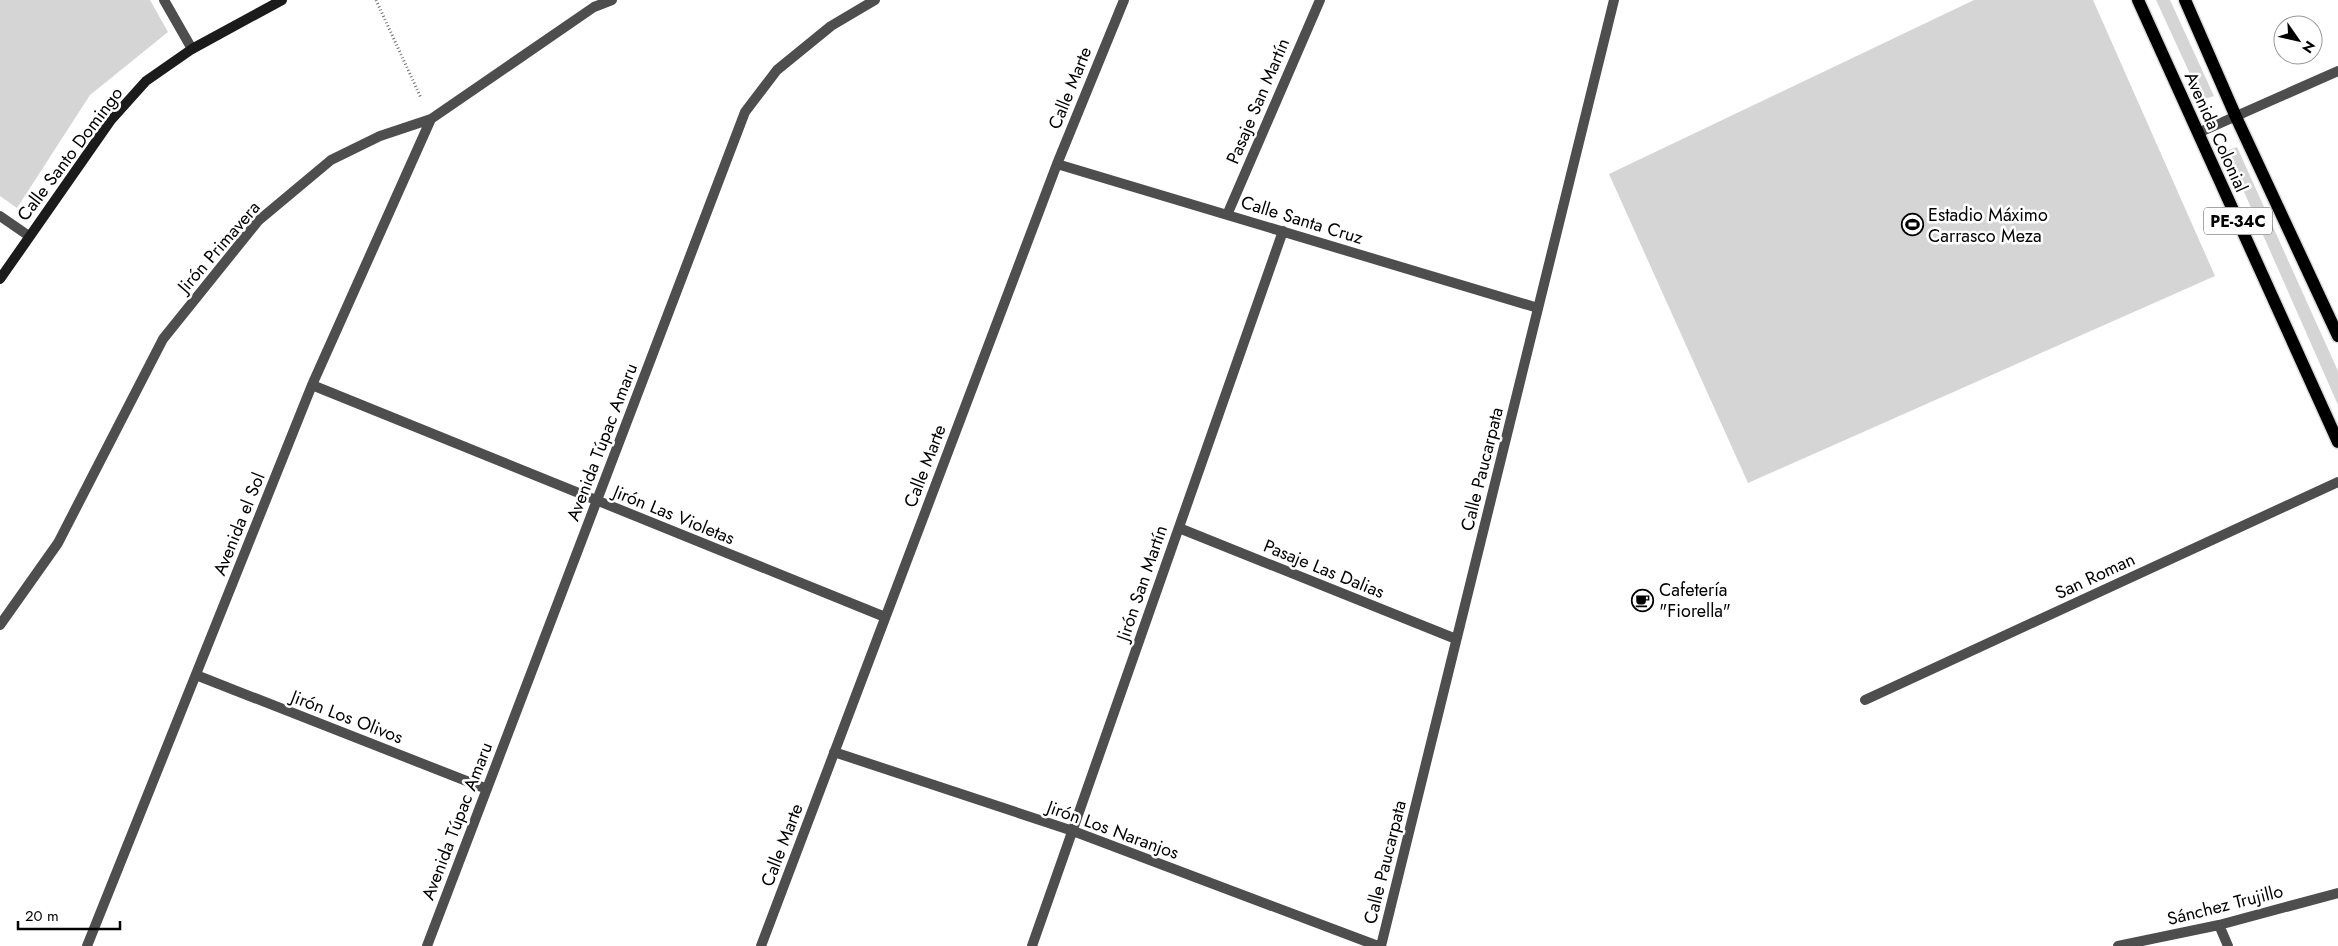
<svg xmlns="http://www.w3.org/2000/svg" width="2338" height="946" viewBox="0 0 2338 946" font-family="Jost,sans-serif">
<rect width="100%" height="100%" fill="#fff"/>
<path fill="#d5d5d5" d="M0,0H150L168,32L90,95L17,208L0,196Z
M1974,0H2093L2215,276L1748,483L1609,174Z
M2156,0H2170L2214,96L2202,100Z
M2237,147L2338,371V405L2226,151Z"/>
<g fill="none" stroke-linecap="round" stroke-linejoin="round">
<defs>
<path id="primary" d="M2138,0L2338,442
M2185,0L2236,117L2338,336"/>
</defs>
<use href="#primary" stroke="#dbdbdb" stroke-width="15"/>
<path stroke="#707070" stroke-width="3" stroke-dasharray="1 2.5" stroke-linecap="butt" d="M376,0L421,98"/>
<path stroke="#4e4e4e" stroke-width="10" d="M164,0L192,49
M2198,133L2338,71
M1057,164L1538,308
M1227,215L1320,0
M0,216L29,236
M312,385L885,617
M1179,528L1456,639
M0,625L58,543L163,339L258,221L331,160L380,136L431,119L594,7L612,0
M196,675L487,789
M1865,700L2338,482
M834,752L1073,831L1378,946
M2219,925L2228,946
M87,946L312,385L431,119
M427,946L745,112L777,70L831,26L875,0
M761,946L1057,164L1124,0
M1032,946L1283,231
M1381,946L1614,0
M2118,946L2219,925L2338,893"/>
<path stroke="#1b1b1b" stroke-width="10" d="M0,279L111,120L146,81L192,49L282,0"/>
<use href="#primary" stroke="#000" stroke-width="12"/>
</g>
<defs>
<symbol id="stadium-ring" viewBox="-11 -11 22 22"><circle r="9.5" fill="#fff" stroke="#000" stroke-width="1.5"/><path d="M0-5a6.5 5 0 1 0 0 10a6.5 5 0 1 0 0-10ZM-3.5-1.8h7v3.6h-7Z" fill="#000"/></symbol>
<symbol id="cafe-ring" viewBox="-11 -11 22 22"><circle r="9.5" fill="#fff" stroke="#000" stroke-width="1.5"/><path d="M-5.5-4.5H6V0H3Q3 3.5 0 3.5H-2.5Q-5.5 3.5-5.5 0ZM3-3.2v2h1.7v-2ZM-6 4.5H4V6H-6Z" fill="#000"/></symbol>
</defs>
<g fill-rule="evenodd">
<use href="#stadium-ring" x="1900" y="212" width="25" height="25"/>
<use href="#cafe-ring" x="1630" y="588" width="25" height="25"/>
</g>
<g text-anchor="middle" dominant-baseline="central" stroke-width="5" stroke-linejoin="round" paint-order="stroke">
<rect fill="#fff" stroke="#4c4c4c" stroke-width="1" x="2204" y="207.5" width="68" height="27" rx="4"/>
<g font-size="16" font-weight="bold" fill="#000">
<text x="2238" y="221">PE-34C</text>
</g>
<g font-size="18" fill="#000" stroke="#fff">
<text transform="translate(1070 88) rotate(-68)">Calle Marte</text>
<text transform="translate(1258 101) rotate(-67)">Pasaje San Martín</text>
<text transform="translate(2216 132) rotate(66)">Avenida Colonial</text>
<text transform="translate(70 154) rotate(-53)">Calle Santo Domingo</text>
<text transform="translate(1302 220) rotate(17)">Calle Santa Cruz</text>
<text transform="translate(219 247) rotate(-49)">Jirón Primavera</text>
<text transform="translate(602 442) rotate(-69)">Avenida Túpac Amaru</text>
<text transform="translate(925 466) rotate(-69)">Calle Marte</text>
<text transform="translate(1482 469) rotate(-76)">Calle Paucarpata</text>
<text transform="translate(674 515) rotate(22)">Jirón Las Violetas</text>
<text transform="translate(239 524) rotate(-68)">Avenida el Sol</text>
<text transform="translate(1324 569) rotate(22)">Pasaje Las Dalias</text>
<text transform="translate(2095 576) rotate(-25)">San Roman</text>
<text transform="translate(1142 583) rotate(-71)">Jirón San Martín</text>
<text transform="translate(347 717) rotate(21)">Jirón Los Olivos</text>
<text transform="translate(457 821) rotate(-69)">Avenida Túpac Amaru</text>
<text transform="translate(1113 830) rotate(20)">Jirón Los Naranjos</text>
<text transform="translate(782 845) rotate(-69)">Calle Marte</text>
<text transform="translate(1385 862) rotate(-76)">Calle Paucarpata</text>
<text transform="translate(2225 905) rotate(-14)">Sánchez Trujillo</text>
</g>
<g font-size="18" fill="#000" stroke="#fff" text-anchor="start">
<text x="1928" y="215">Estadio Máximo<tspan x="1928" dy="21">Carrasco Meza</tspan></text>
<text x="1659" y="590">Cafetería<tspan x="1659" dy="21">"Fiorella"</tspan></text>
</g>
</g>
<g transform="translate(2298 40) rotate(124)"><circle r="24" fill="#ffffff" stroke="#999999"/>
<path d="M0-4L9 19L0 12L-9 19Z" fill="#000000"/>
<text y="-8" font-size="14" font-weight="bold" text-anchor="middle" fill="#000000">N</text>
</g>
<path d="M18 921v8h102v-8" fill="none" stroke="#000000" stroke-width="2.5"/>
<text x="25" y="921" font-size="15" fill="#000000" stroke="#ffffff" stroke-width="4" paint-order="stroke">20 m</text>
</svg>
